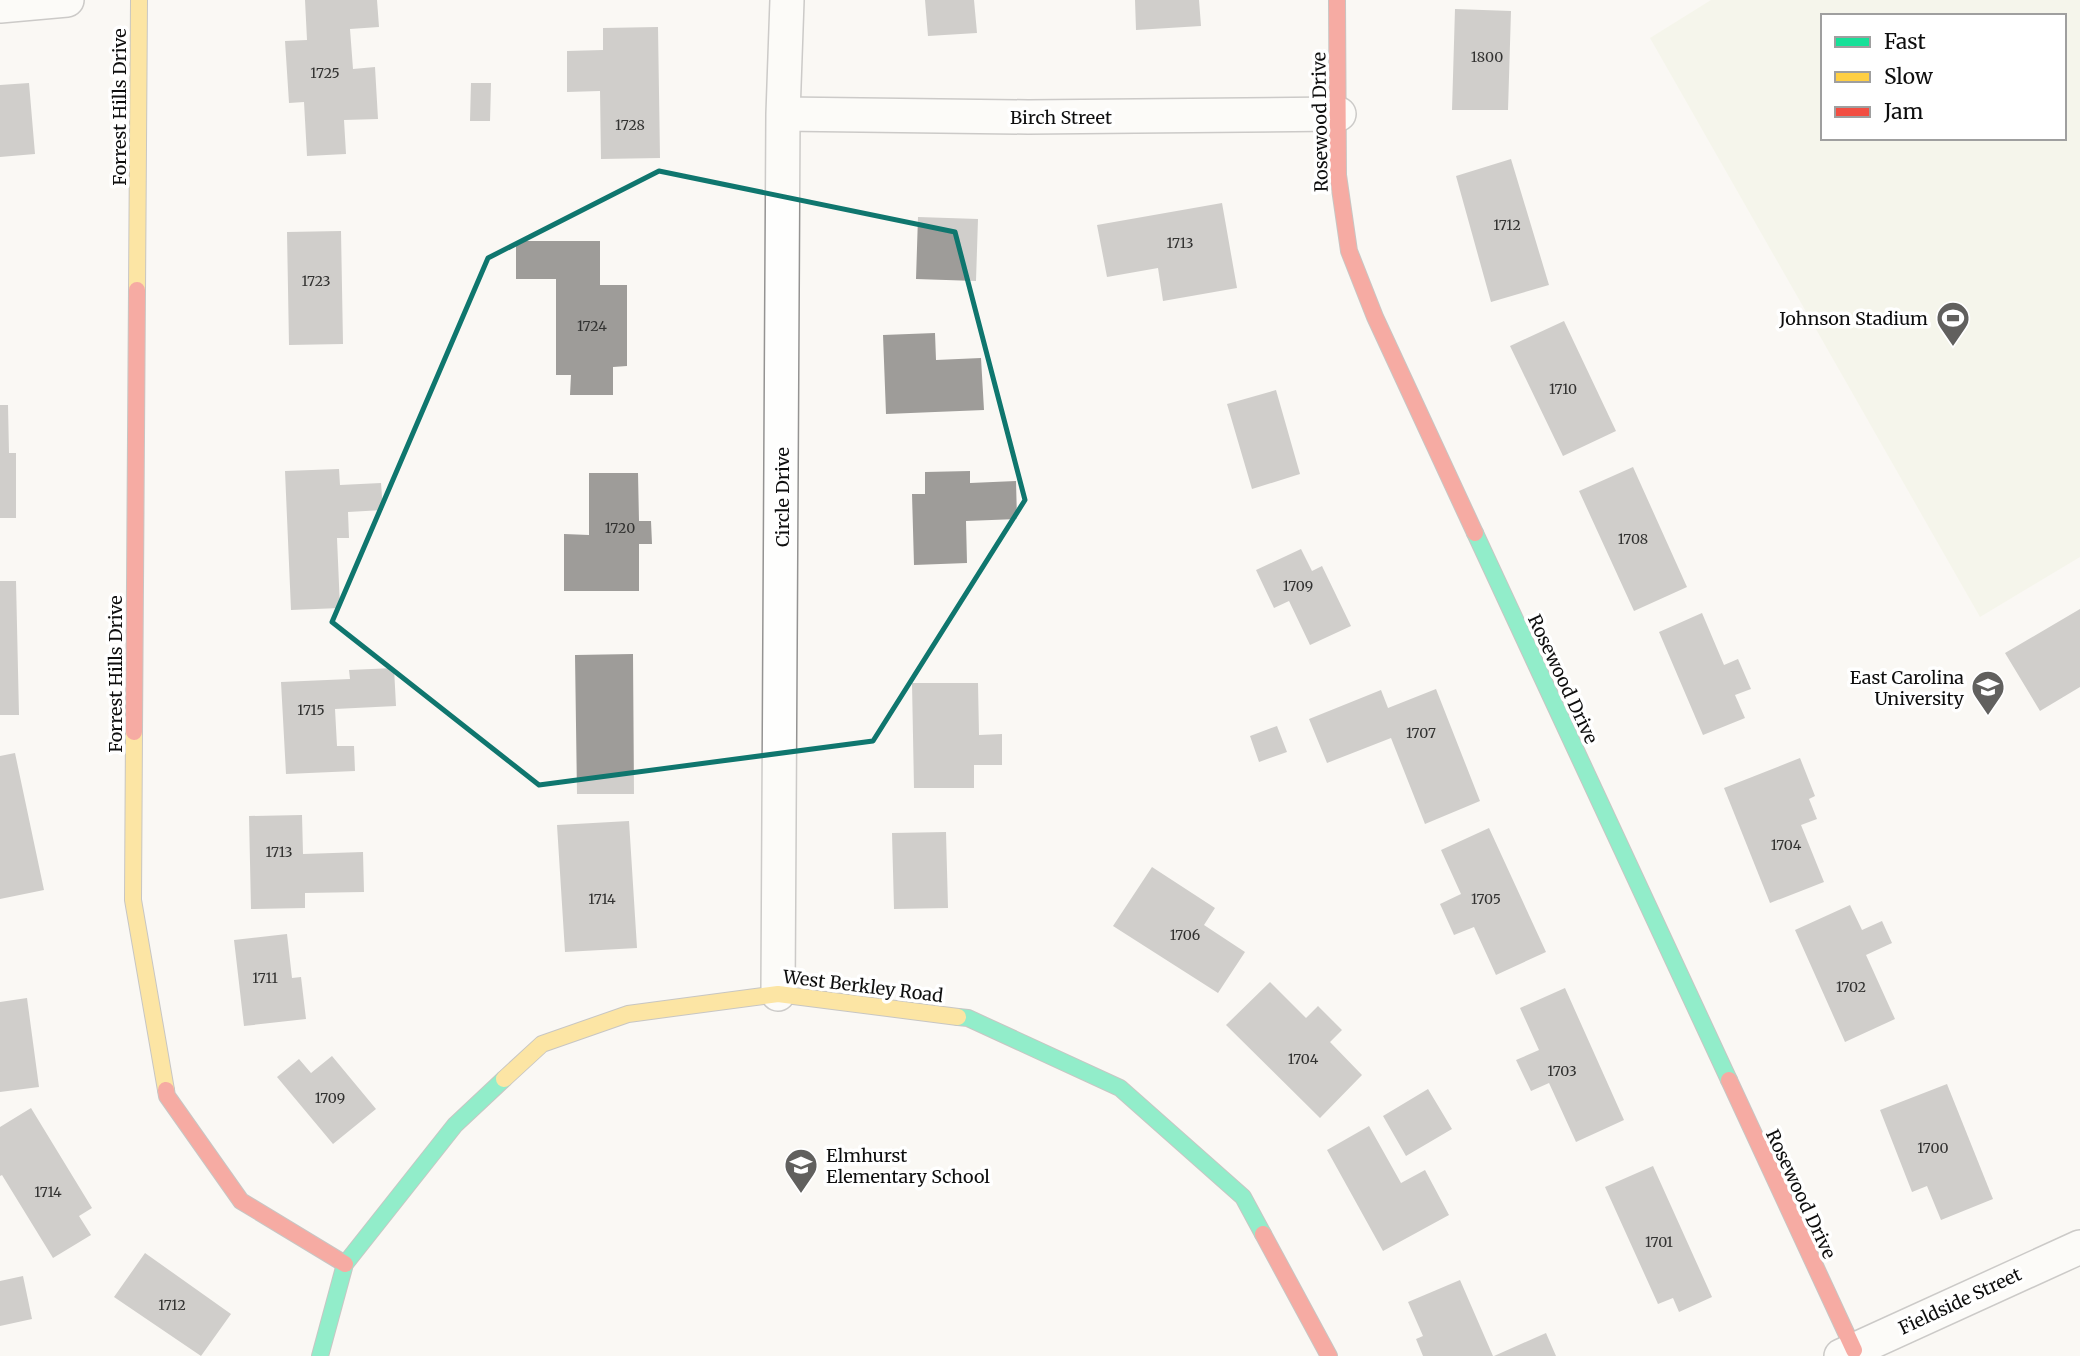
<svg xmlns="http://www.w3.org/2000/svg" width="2080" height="1356" viewBox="0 0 2080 1356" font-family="Merriweather,serif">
<rect width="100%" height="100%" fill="#faf8f4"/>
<path fill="#f0f2df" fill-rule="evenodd" d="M1711,0H2080V557L1980,617L1650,38ZM1823,16H2064V138H1823Z"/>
<path fill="#9e9c99" d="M305,0H377L379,27L350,29L353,69L375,67L378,119L344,120L346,154L307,156L304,102L289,103L285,41L307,40Z
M925,0H974L977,33L928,36Z
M1135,0H1199L1201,26L1136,30Z
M1455,9L1511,11L1508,110H1452Z
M658,27L660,158L601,159L600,91L567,92V51L603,50V28Z
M29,83L35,154L0,157V85Z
M471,83H491L490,121H470Z
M1511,159L1549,285L1491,302L1456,176Z
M1222,203L1237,288L1163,301L1158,268L1107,277L1097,225Z
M918,217L978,219L976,281L916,279Z
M341,231L343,344L289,345L287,232Z
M516,241H600V285H627V366L613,367V395H570L571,375H556V279H516Z
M1564,321L1616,431L1563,456L1510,346Z
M935,333L936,360L981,358L984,410L886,414L883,335Z
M1276,390L1300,474L1252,489L1227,404Z
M0,405H8L9,453H16V518H0Z
M1633,467L1687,587L1634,611L1579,491Z
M339,469L340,485L381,483L383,510L348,512L349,538H337L340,608L291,610L285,471Z
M970,471V483L1016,481L1017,519L966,521L967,563L914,565L912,494H925V472Z
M589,473H638L639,521H651L652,544H639V591H564V534L589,535Z
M1301,549L1312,571L1322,566L1351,626L1310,645L1289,601L1274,608L1256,570Z
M0,581H16L19,715H0Z
M2080,609V687L2040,711L2005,653Z
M1702,613L1724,665L1738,659L1751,689L1735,695L1745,718L1703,735L1659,632Z
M633,654L634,794H577L575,655Z
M394,668L396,706L335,709L337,746H354L355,771L286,774L281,682L350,679L349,670Z
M912,683H978L979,735L1002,734V765H974V788H914Z
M1436,689L1480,801L1425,824L1391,738L1327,763L1309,719L1381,690L1388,708Z
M1277,726L1287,752L1259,762L1250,736Z
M15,753L44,890L0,899V756Z
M1800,758L1815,796L1809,799L1817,819L1801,825L1824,882L1770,903L1724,788Z
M302,815L303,854L363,852L364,892L305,893V908L251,909L249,816Z
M629,821L637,948L565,952L557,825Z
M1489,828L1546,952L1496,975L1474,927L1454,935L1440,904L1461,894L1441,850Z
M946,832L948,908L894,909L892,833Z
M1152,867L1215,908L1204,925L1245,952L1218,993L1113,926Z
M1850,905L1862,930L1882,921L1892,943L1866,955L1895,1019L1845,1042L1795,930Z
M287,934L292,978L301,977L306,1019L244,1026L234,940Z
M1270,982L1306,1018L1318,1006L1342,1030L1330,1042L1362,1075L1320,1118L1226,1025Z
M1565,988L1624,1120L1576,1142L1549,1083L1531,1091L1516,1060L1539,1050L1520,1008Z
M27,998L39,1087L0,1092V1002Z
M332,1056L376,1109L333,1144L277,1077L299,1059L311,1073Z
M1947,1084L1993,1199L1941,1220L1927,1186L1912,1192L1880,1110Z
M1428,1089L1452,1129L1406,1156L1383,1116Z
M31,1108L92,1208L79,1216L91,1235L53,1258L2,1175L0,1176V1127Z
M1369,1126L1401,1183L1425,1170L1449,1215L1383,1251L1327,1150Z
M1653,1166L1712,1297L1679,1312L1673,1298L1658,1304L1605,1187Z
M145,1253L231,1314L201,1356L114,1297Z
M23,1276L32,1319L0,1326V1281Z
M1460,1280L1493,1356H1423L1416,1339L1423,1336L1408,1302Z
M1546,1333L1556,1356H1494Z"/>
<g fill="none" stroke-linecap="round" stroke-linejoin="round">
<defs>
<path id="street" d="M0,6L67,0
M783,114L1028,117L1339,114
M778,994L783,114L787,0
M1841,1356L2080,1247"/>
<path id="fast" d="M1475,533L1729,1080
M958,1017L968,1018L1120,1088L1243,1197L1263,1234
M320,1356L345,1264L455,1125L504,1079"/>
<path id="slow" d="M137,290L139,0
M134,732L133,900L166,1090
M504,1079L542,1044L628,1014L778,994L958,1017"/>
<path id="jam" d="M1337,0L1338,175L1349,251L1375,317L1475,533
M134,732L137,290
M1729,1080L1854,1350
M166,1090L167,1096L241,1201L345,1264
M1263,1234L1329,1356"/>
</defs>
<use href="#street" stroke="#949392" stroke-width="36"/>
<use href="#fast" stroke="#8b8a88" stroke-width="18"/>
<use href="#slow" stroke="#8b8a88" stroke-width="18"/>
<use href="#jam" stroke="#8b8a88" stroke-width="18"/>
<use href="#street" stroke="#fefefd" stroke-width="33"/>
<use href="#fast" stroke="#16e098" stroke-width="16"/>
<use href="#slow" stroke="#ffcf43" stroke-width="16"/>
<use href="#jam" stroke="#f24e42" stroke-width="16"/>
</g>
<path d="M0 0H2080V1356H0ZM659,171L955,232L1025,500L873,741L539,785L332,622L488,258Z" fill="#faf8f4" fill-opacity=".55" fill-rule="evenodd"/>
<path fill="none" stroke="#0f766e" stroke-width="5" stroke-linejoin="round" d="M659,171L955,232L1025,500L873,741L539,785L332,622L488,258Z"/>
<defs>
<symbol id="stadium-pin" viewBox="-11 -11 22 30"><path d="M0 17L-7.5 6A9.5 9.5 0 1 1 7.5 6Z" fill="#61605e" stroke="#fff"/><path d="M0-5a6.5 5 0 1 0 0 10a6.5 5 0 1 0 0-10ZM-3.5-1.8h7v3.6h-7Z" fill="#fff"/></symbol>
<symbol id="university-pin" viewBox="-11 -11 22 30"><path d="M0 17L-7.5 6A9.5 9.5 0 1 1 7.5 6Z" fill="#61605e" stroke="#fff"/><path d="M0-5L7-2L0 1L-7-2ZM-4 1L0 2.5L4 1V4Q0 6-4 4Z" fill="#fff"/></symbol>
<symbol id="school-pin" viewBox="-11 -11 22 30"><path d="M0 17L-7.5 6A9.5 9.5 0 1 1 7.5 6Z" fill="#61605e" stroke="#fff"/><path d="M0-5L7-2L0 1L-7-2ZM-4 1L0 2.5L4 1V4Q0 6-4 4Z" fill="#fff"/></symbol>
</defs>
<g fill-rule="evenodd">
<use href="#stadium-pin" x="1934" y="299" width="38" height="52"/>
<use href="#university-pin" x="1969" y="668" width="38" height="52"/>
<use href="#school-pin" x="782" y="1146" width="38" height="52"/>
</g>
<g text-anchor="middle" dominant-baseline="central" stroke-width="7" stroke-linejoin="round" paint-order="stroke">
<g font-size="14" fill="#323231">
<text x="1487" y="57">1800</text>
<text x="325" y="73">1725</text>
<text x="630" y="125">1728</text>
<text x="1507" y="225">1712</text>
<text x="1180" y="243">1713</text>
<text x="316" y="281">1723</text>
<text x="592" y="326">1724</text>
<text x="1563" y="389">1710</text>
<text x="620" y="528">1720</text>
<text x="1633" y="539">1708</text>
<text x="1298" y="586">1709</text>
<text x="311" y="710">1715</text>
<text x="1421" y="733">1707</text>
<text x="1786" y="845">1704</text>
<text x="279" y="852">1713</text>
<text x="602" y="899">1714</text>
<text x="1486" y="899">1705</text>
<text x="1185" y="935">1706</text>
<text x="265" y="978">1711</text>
<text x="1851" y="987">1702</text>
<text x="1303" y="1059">1704</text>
<text x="1562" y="1071">1703</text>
<text x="330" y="1098">1709</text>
<text x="1933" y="1148">1700</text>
<text x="48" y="1192">1714</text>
<text x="1659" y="1242">1701</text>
<text x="172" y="1305">1712</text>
</g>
<g font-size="18" fill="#0e0e0e" stroke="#fff">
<text transform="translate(119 107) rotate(-90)">Forrest Hills Drive</text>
<text x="1061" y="117">Birch Street</text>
<text transform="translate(1320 122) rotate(-91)">Rosewood Drive</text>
<text transform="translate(782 497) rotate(-90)">Circle Drive</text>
<text transform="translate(115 674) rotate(-90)">Forrest Hills Drive</text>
<text transform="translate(1563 679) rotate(65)">Rosewood Drive</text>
<text transform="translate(863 986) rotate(7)">West Berkley Road</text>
<text transform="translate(1801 1194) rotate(65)">Rosewood Drive</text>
<text transform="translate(1960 1301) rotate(-25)">Fieldside Street</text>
</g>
<g font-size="18" fill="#0e0e0e" stroke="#fff" text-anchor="end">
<text x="1928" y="318">Johnson Stadium</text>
<text x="1964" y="677">East Carolina<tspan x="1964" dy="21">University</tspan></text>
<text x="826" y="1155" text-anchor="start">Elmhurst<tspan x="826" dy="21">Elementary School</tspan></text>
</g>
</g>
<rect x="1821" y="14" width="245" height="126" fill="#ffffff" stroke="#9f9f9f" stroke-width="2"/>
<rect x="1835" y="37" width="35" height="10" fill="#16e098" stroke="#9f9f9f" stroke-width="2"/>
<text x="1884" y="49" font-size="21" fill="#0e0e0e">Fast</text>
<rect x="1835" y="72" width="35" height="10" fill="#ffcf43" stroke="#9f9f9f" stroke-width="2"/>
<text x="1884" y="84" font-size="21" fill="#0e0e0e">Slow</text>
<rect x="1835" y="107" width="35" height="10" fill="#f24e42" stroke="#9f9f9f" stroke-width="2"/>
<text x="1884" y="119" font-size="21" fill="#0e0e0e">Jam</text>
</svg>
